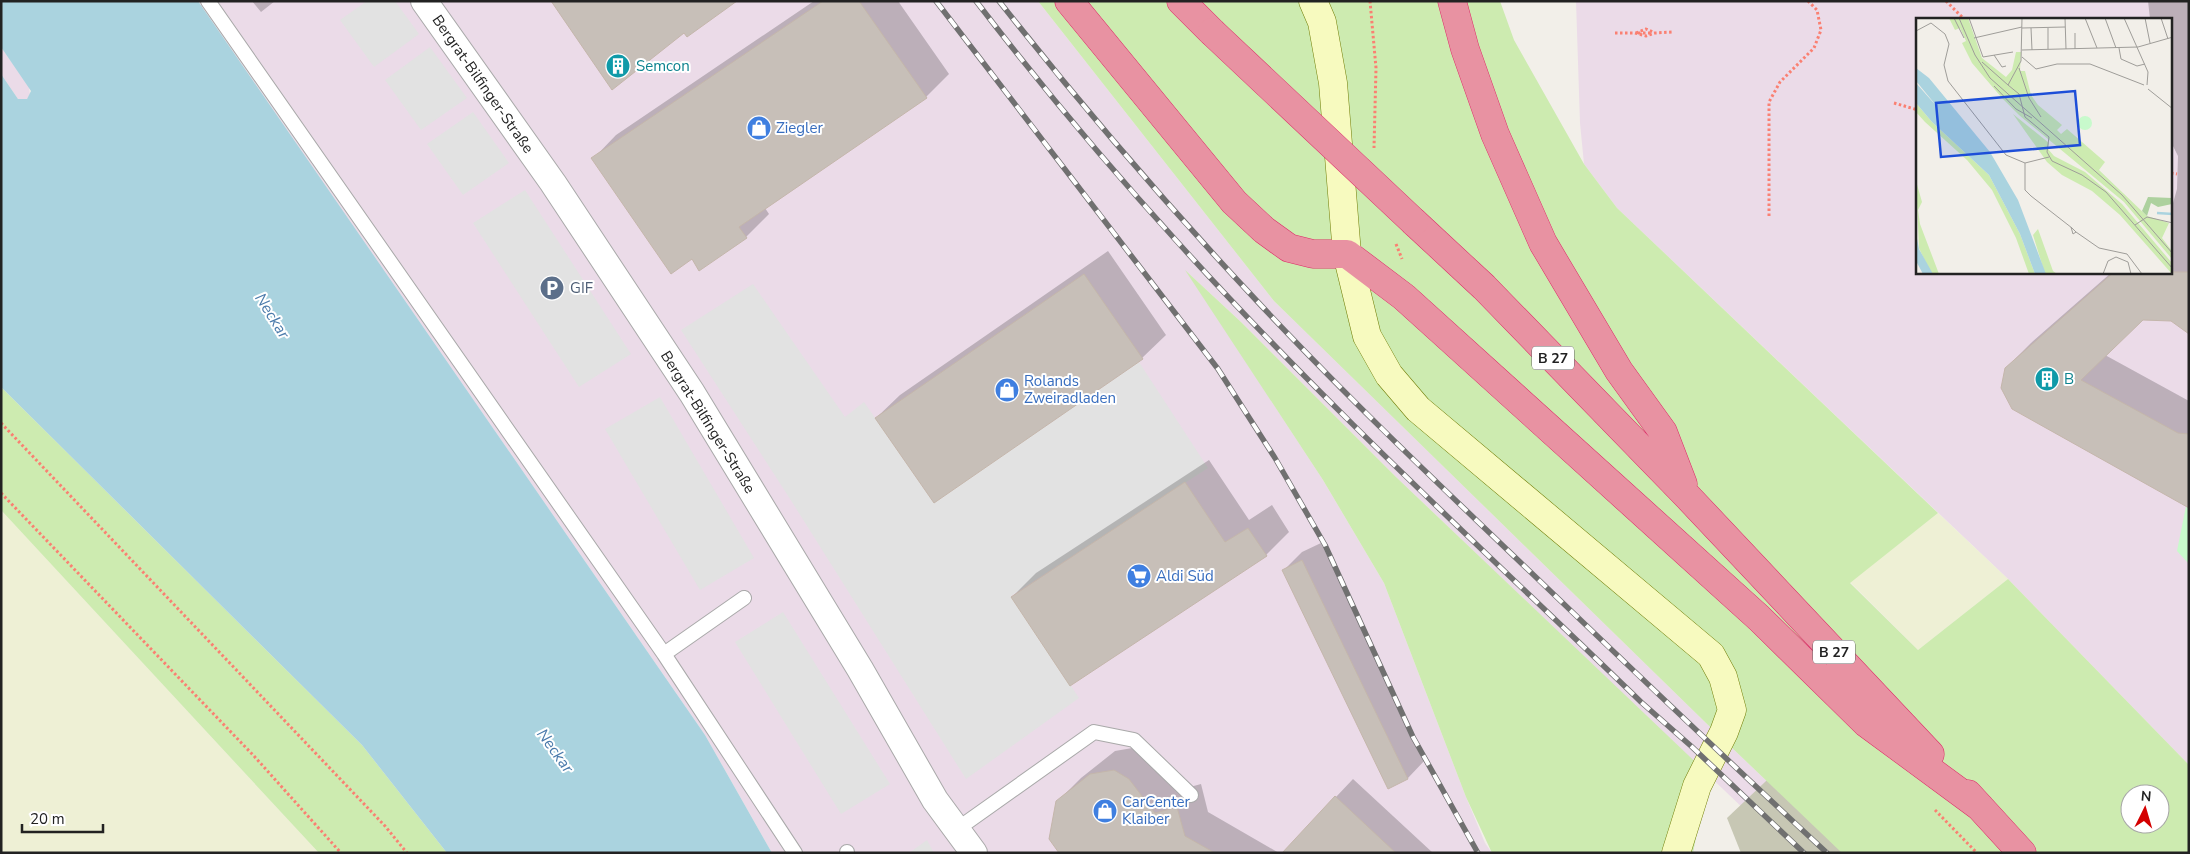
<svg xmlns="http://www.w3.org/2000/svg" width="2190" height="854" viewBox="0 0 2190 854" font-family="'Nunito Sans',sans-serif">
<rect width="100%" height="100%" fill="#f2efe9"/>
<path fill="#ebdbe8" fill-rule="evenodd" d="M198,1H1038L1274,301L1706,723L1842,853H1790L1396,477L1241,322L1187,272L1323,480L1384,583L1466,797L1485,843L1492,853H772L705,735Z
M1576,1H2189V765L2008,579L1617,208L1584,164L1580,123ZM1918,19H2171V272H1918Z
M1,47L29,87L30,95L27,99H18L1,74Z"/>
<path fill="#c7c7b4" d="M1807,742L1879,853H1741L1727,818Z"/>
<path fill="#eef0d5" d="M1,510L43,555L319,853H1Z
M1938,513L2008,579L1918,650L1850,582Z"/>
<path fill="#cdebb0" fill-rule="evenodd" d="M1038,1H1500L1514,40L1584,164L1617,208L1938,513L1850,583L1918,650L2008,579L2189,765V853H1842L1706,723L1274,301ZM2130,794H2160V824H2130Z
M1185,270L1241,322L1396,477L1708,774L1693,853H1492L1466,797L1384,583L1323,480Z
M1,387L362,745L447,853H319L1,510Z"/>
<path fill="#c8facc" d="M2186,506L2189,507V564L2177,551Z"/>
<path fill="#e2e2e2" d="M367,1H395L419,34L374,67L340,20Z
M430,47L467,98L421,130L385,80Z
M473,112L509,163L463,195L427,144Z
M525,190L631,354L579,387L473,223Z
M753,284L845,417L864,402L934,503L1139,362L1208,468L1011,596L1079,698L966,779L792,502L681,330Z
M660,397L754,558L700,590L605,429Z
M783,612L890,784L841,814L735,642Z
M927,840L934,853H909Z"/>
<path fill="#aad3df" d="M1,1H198L705,735L772,853H447L362,745L1,387V74L18,99H27L31,91L1,47Z"/>
<path fill="#0003" d="M252,1H275L261,12Z
M814,1H898L949,74L926,97L765,208L769,214L746,237L693,257L593,159L616,135Z
M2148,1H2189V333L2172,320L2142,319L2105,355L2189,401V505L2006,368L2031,343L2112,272H2171V210L2177,189L2178,156L2171,142V19H2150Z
M1108,251L1166,335L1142,358L876,418L900,395Z
M1209,460L1249,520L1272,505L1289,532L1266,555L1012,597L1036,573Z
M1321,543L1426,759L1408,778L1388,787L1283,571L1302,552Z
M1138,747L1179,790L1201,784L1208,812L1279,853H1061L1057,802L1081,778L1115,751Z
M1353,779L1433,853L1284,852Z"/>
<path fill="#c7bfb8" stroke="#c4b6ab" d="M551,1H737L687,37L684,33L612,90Z
M823,1H859L927,98L739,227L747,238L699,271L692,259L671,274L591,158Z
M2114,272H2189V334L2171,321L2143,320L2081,380L2178,433L2189,434V508L2012,409L2001,388L2005,368Z
M1084,274L1143,359L934,503L875,418Z
M1185,482L1225,542L1248,528L1267,556L1070,686L1011,597Z
M1302,560L1408,779L1388,789L1282,570Z
M1114,770L1129,779L1155,813L1177,807L1185,836L1215,853H1059L1049,839L1056,801L1090,774Z
M1335,796L1396,853H1282Z"/>
<g fill="none" stroke-linecap="round" stroke-linejoin="round">
<defs>
<path id="lane" d="M208,1L664,654L795,853
M664,654L744,598
M956,830L1094,732L1134,740L1191,795
M847,853V852"/>
<path id="street" d="M424,1L553,183L692,393L860,669L935,800L974,853"/>
<path id="secondary" d="M1313,1L1322,22L1333,83L1347,254L1367,336L1389,375L1418,409L1711,655L1723,677L1732,710L1724,732L1697,786L1676,853"/>
<path id="highway" d="M1069,1L1234,202L1264,230L1289,248L1313,254H1347L1404,297L1759,618L1866,723L1980,807
M1181,1L1212,32
M1452,1L1465,49L1495,134L1543,243L1619,371L1663,432L1683,484
M1414,222L1484,287L1688,497L1930,754
M1968,794L2022,853"/>
</defs>
<use href="#lane" stroke="#a9a9a9" stroke-width="16"/>
<use href="#street" stroke="#a9a9a9" stroke-width="28"/>
<use href="#secondary" stroke="#707d05" stroke-width="29"/>
<use href="#highway" stroke="#dc2a67" stroke-width="29"/>
<path stroke="#fa8072" stroke-width="3" stroke-dasharray="2.5 2.5" stroke-linecap="butt" d="M1370,1L1376,68L1374,148
M1946,1L1964,19
M1615,33H1635L1646,36L1655,33L1672,32
M1636,33L1646,29L1655,33
M1638,33H1652
M1894,103L1918,110
M2171,173L2177,174
M1769,216V102L1780,82L1814,48L1821,30L1817,10L1808,1
M1396,244L1402,259
M1,423L385,826L407,853
M1,493L254,756L341,853
M1935,810L1977,853"/>
<use href="#lane" stroke="#fff" stroke-width="14"/>
<use href="#street" stroke="#fff" stroke-width="26"/>
<use href="#secondary" stroke="#f7fabf" stroke-width="28"/>
<use href="#highway" stroke="#e892a2" stroke-width="28"/>
<defs>
<path id="rail" d="M936,1L1218,369L1275,458L1325,545L1413,737L1478,853
M976,1C1041,86 1110,168 1182,247C1327,407 1486,552 1641,702L1691,746L1804,853
M999,1C1080,104 1166,204 1256,300C1340,390 1430,476 1519,561C1621,659 1723,756 1827,853"/>
</defs>
<use href="#rail" stroke="#707070" stroke-width="5.5"/>
<use href="#rail" stroke="#fff" stroke-width="4" stroke-dasharray="11" stroke-linecap="butt"/>
<defs>
<path id="highway-bridge" d="M1212,32L1414,222"/>
</defs>
<use href="#highway-bridge" stroke="#dc2a67" stroke-width="29" stroke-linecap="butt"/>
<use href="#highway-bridge" stroke="#e892a2" stroke-width="28"/>
</g>
<defs>
<symbol id="building-disc" viewBox="-11 -11 22 22"><circle r="9.5" fill="#0f9aa8" stroke="#fff"/><path d="M-4-6H4V6H1V3H-1V6H-4ZM-2.5-4.3h1.7v1.8h-1.7ZM.8-4.3h1.7v1.8H.8ZM-2.5-1h1.7V.8h-1.7ZM.8-1h1.7V.8H.8Z" fill="#fff"/></symbol>
<symbol id="shop-disc" viewBox="-11 -11 22 22"><circle r="9.5" fill="#3f7fe0" stroke="#fff"/><path d="M-5-2.5h2.3a2.7 3.5 0 0 1 5.4 0H5L5.5 6h-11ZM-1.5-2.5h3a1.5 2.3 0 0 0-3 0Z" fill="#fff"/></symbol>
<symbol id="parking-disc" viewBox="-11 -11 22 22"><circle r="9.5" fill="#5c6f8a" stroke="#fff"/><path d="M-3.5-5.5H1a3.5 3.5 0 0 1 0 7H-1V5.5H-3.5ZM-1-3.4V-.6H.8a1.4 1.4 0 0 0 0-2.8Z" fill="#fff"/></symbol>
<symbol id="supermarket-disc" viewBox="-11 -11 22 22"><circle r="9.5" fill="#3f7fe0" stroke="#fff"/><path d="M-6-5.5h2.5l.6 2H6L4.5 2H-2.5L-4.4-4H-6ZM-1.5 3.2a1.3 1.3 0 1 0 .1 0ZM3 3.2a1.3 1.3 0 1 0 .1 0Z" fill="#fff"/></symbol>
</defs>
<g fill-rule="evenodd">
<use href="#building-disc" x="604" y="52" width="28" height="28"/>
<use href="#shop-disc" x="745" y="114" width="28" height="28"/>
<use href="#parking-disc" x="538" y="274" width="28" height="28"/>
<use href="#building-disc" x="2033" y="365" width="28" height="28"/>
<use href="#shop-disc" x="993" y="376" width="28" height="28"/>
<use href="#supermarket-disc" x="1125" y="562" width="28" height="28"/>
<use href="#shop-disc" x="1091" y="797" width="28" height="28"/>
</g>
<g text-anchor="middle" dominant-baseline="central" stroke-width="4" stroke-linejoin="round" paint-order="stroke">
<g fill="#fff" stroke="#646464" stroke-width="1">
<rect x="1532" y="346.5" width="42" height="23" rx="4"/>
<rect x="1813" y="640.5" width="42" height="23" rx="4"/>
</g>
<g font-size="14" font-weight="bold" fill="#222">
<text x="1553" y="358">B 27</text>
<text x="1834" y="652">B 27</text>
</g>
<g font-size="15" fill="#0d838f" stroke="#fff" text-anchor="start">
<text x="636" y="66">Semcon</text>
<text x="2064" y="379">B</text>
</g>
<g font-size="15" fill="#222" stroke="#fff">
<text transform="translate(483 84) rotate(55)">Bergrat-Bilfinger-Straße</text>
<text transform="translate(708 422) rotate(58)">Bergrat-Bilfinger-Straße</text>
</g>
<g font-size="15" fill="#366cbe" stroke="#fff" text-anchor="start">
<text x="776" y="128">Ziegler</text>
<text x="1024" y="381">Rolands<tspan x="1024" dy="17">Zweiradladen</tspan></text>
<text x="1156" y="576">Aldi Süd</text>
<text x="1122" y="802">CarCenter<tspan x="1122" dy="17">Klaiber</tspan></text>
</g>
<g font-size="15" fill="#4e5e75" stroke="#fff" text-anchor="start">
<text x="570" y="288">GIF</text>
</g>
<g font-size="16" font-style="italic" fill="#4a7aab" stroke="#fff">
<text transform="translate(272 316) rotate(58)">Neckar</text>
<text transform="translate(555 751) rotate(54)">Neckar</text>
</g>
</g>
<g transform="translate(1916 18)">
<rect width="256" height="256" fill="#f2efe9"/>
<path d="M33,0H52L66,40L90,59L96,52L100,34H105L104,53H109L115,77L122,87L146,107L141,112L145,116L151,111L189,144L183,152L231,198L253,205L246,220L256,233V241L208,184L103,97L86,80L56,45L46,25L50,23L44,10L39,12ZM0,85L16,104L73,157L104,216L119,256H113L100,220L76,172L51,142L9,104L0,94ZM97,96L133,125L132,131L138,138L169,154L206,186L256,245V256L204,197L176,173L146,157L131,144ZM0,163L6,184L2,192L4,206L23,256H17L12,250L3,230ZM122,211L137,253L141,256H129L117,217Z" fill="#cdebb0"/>
<path d="M232,179L256,180V186L242,189L235,185L231,198L226,193Z" fill="#add19e"/>
<path d="M162 105a7 7 0 1 1 14 0a7 7 0 1 1-14 0Z" fill="#c8facc"/>
<path d="M0,50L13,60L74,134L102,182L130,256H119L104,216L73,157L16,104L0,85V65L23,91L0,63ZM0,215L3,231L17,256H7L0,243Z" fill="#aad3df"/>
<path fill="none" stroke="#aad3df" stroke-width="2.5" d="M241,195L257,196"/>
<path fill="none" stroke="#9f9d99" stroke-width="1" d="M38,0L48,20M43,0L59,37L74,60L206,177L257,236M53,0L67,39L97,34M106,0L105,43L92,67L103,76L109,99L133,119L131,134L136,143L166,157L190,174L257,251M149,0L150,31M169,0L181,30M189,0L200,30M208,0L232,54L231,67M229,0L234,25M245,0L252,21M106,10L149,9M115,10L116,32M0,13L15,5L29,16L33,26L28,47L32,63L90,137L109,145L133,139M159,15V31M58,20L106,9M203,30L205,41L221,48L229,46M132,31V10M106,32L222,29L257,19M78,37L86,49L90,48M106,39L120,51L141,46H174L228,67M66,44L92,67M103,50L113,80L125,99M78,68L100,91L116,100M232,71L257,91M109,145V172L115,178L156,210L160,214L157,216L155,209M219,207L231,199L257,205M160,214L183,230L211,236L226,256M187,256L192,243L200,239L212,244L215,256"/>
<path fill="#1d4ed8" fill-opacity="0.15" stroke="#1d4ed8" stroke-width="2.5" d="M159,73L164,127L25,139L20,85Z"/>
<rect width="256" height="256" fill="none" stroke="#222" stroke-width="2.5"/>
</g>
<rect width="2190" height="854" fill="none" stroke="#222222" stroke-width="5"/>
<g transform="translate(2145 809) rotate(5)"><circle r="24" fill="#ffffff" stroke="#a7a7a7"/>
<path d="M0-4L9 19L0 12L-9 19Z" fill="#d40000"/>
<text y="-8" font-size="14" font-weight="bold" text-anchor="middle" fill="#222222">N</text>
</g>
<path d="M22 824v8h81v-8" fill="none" stroke="#222222" stroke-width="2.5"/>
<text x="30" y="824" font-size="15" fill="#222222" stroke="#ffffff" stroke-width="4" paint-order="stroke">20 m</text>
</svg>
